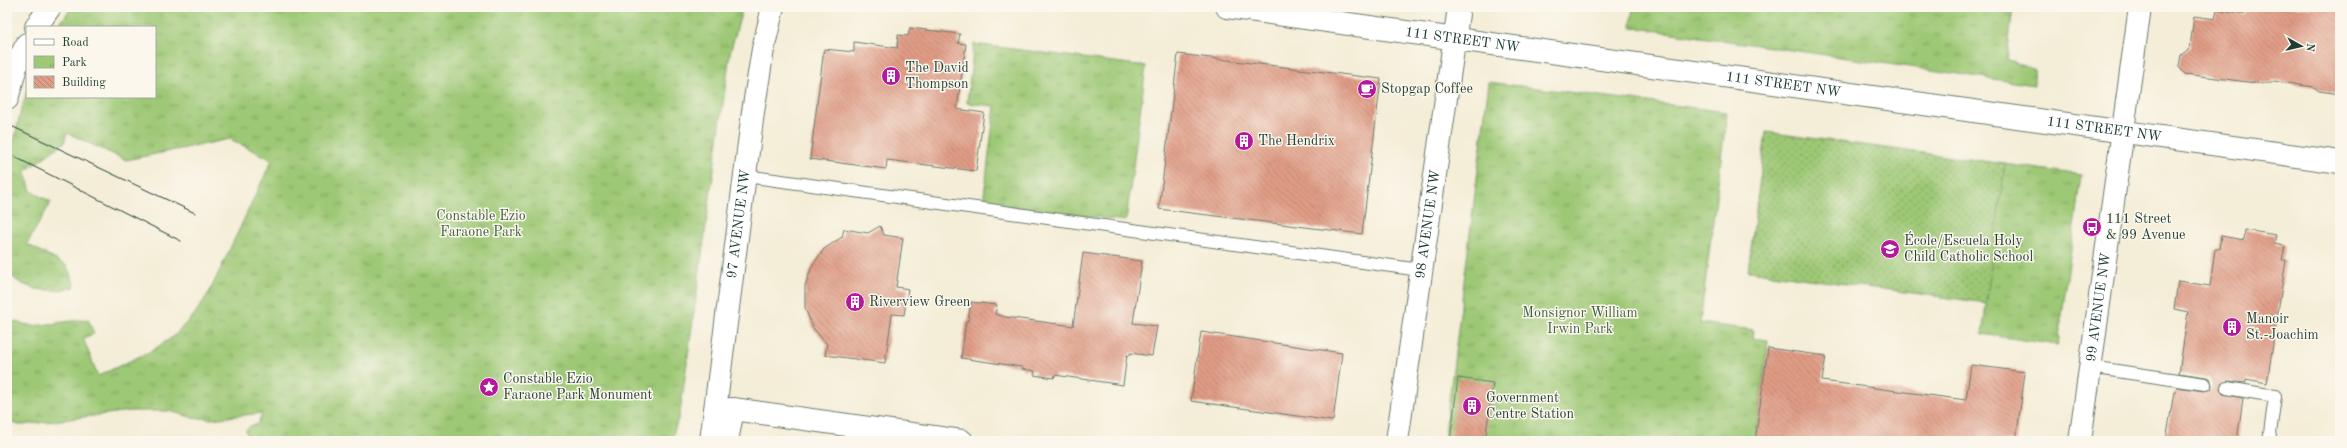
<svg xmlns="http://www.w3.org/2000/svg" width="2347" height="448" viewBox="0 0 2347 448" font-family="'Old Standard TT',serif">
<defs>
<pattern id="grass-dots" width="8" height="8" patternUnits="userSpaceOnUse"><rect width="8" height="8" fill="#9dc874"/><path d="M2 2h.1M6 6h.1" fill="none" stroke="#7fa460" stroke-width="1.8" stroke-linecap="round"/></pattern>
<pattern id="park-tufts" width="24" height="20" patternUnits="userSpaceOnUse"><rect width="24" height="20" fill="#9dc874"/><path d="M3 7l-1-3M5 7V3M7 7l1-3M15 17l-1-3M17 17v-4M19 17l1-3" fill="none" stroke="#7fa460"/></pattern>
<pattern id="building-back-hatch" width="6" height="6" patternUnits="userSpaceOnUse"><rect width="6" height="6" fill="#e09c85"/><path d="M-1 5l2 2M0 0l6 6M5-1l2 2" fill="none" stroke="#b5806e"/></pattern>
</defs>
<rect width="100%" height="100%" fill="#fbf7ec"/>
<filter id="ink" filterUnits="userSpaceOnUse"><feTurbulence type="fractalNoise" baseFrequency=".025" numOctaves="2"/><feDisplacementMap in="SourceGraphic" scale="8" xChannelSelector="R" yChannelSelector="G"/><feConvolveMatrix kernelMatrix="1 2 1 2 8 2 1 2 1" color-interpolation-filters="sRGB"/></filter>
<filter id="wash" filterUnits="userSpaceOnUse"><feTurbulence type="fractalNoise" baseFrequency=".012" numOctaves="4" result="noise"/><feDisplacementMap in="SourceGraphic" scale="16" xChannelSelector="R" yChannelSelector="G"/><feGaussianBlur stdDeviation="0.9" result="paint"/><feColorMatrix in="noise" values="0 0 0 0 0 0 0 0 0 0 0 0 0 0 0 0 0 1.4 0 .05"/><feComposite in="paint" operator="in"/></filter>
<g filter="url(#wash)">
<rect width="100%" height="100%" fill="#f4edd7"/>
<path fill="url(#grass-dots)" stroke="#5e8254" d="M1766,132L2005,164L1987,303L1748,271Z"/>
<path fill="url(#park-tufts)" stroke="#5e8254" d="M72,7H743L730,53L680,413L671,441H258L247,435L246,430L250,426L258,424L262,413L211,419L191,417L169,411H130L23,425H18L7,420V320L33,326L88,319L94,334L83,338L98,376L153,350L173,337L194,315L210,291L272,160L230,139L126,160L67,133L64,143L25,171L31,191L51,202L27,244L67,266L75,287C50,293 26,292 7,272V173L20,114L27,92V97H155V27H57Z
M1633,7H2013L2007,59L2034,70L2035,85L1631,27Z
M974,44L1146,66L1126,221L983,203L995,106L967,103Z
M1489,82L1727,112L1700,323L1753,330L1752,338L1768,340L1755,441H1444Z
M2005,164L2081,175L2058,345L1982,334Z"/>
<g id="blocks">
<path fill="url(#building-back-hatch)" d="M2246,7H2340V94L2319,91L2314,87L2273,81L2272,83H2256L2185,74L2179,67L2181,55L2190,48L2194,16L2215,19L2217,9L2245,14Z
M910,28L960,34L958,43L966,44L957,109L984,113L976,171L887,160L886,169L810,159L824,49L854,52V42L897,48L898,35L908,36Z
M1178,54L1381,79L1362,234L1159,209Z
M880,226L884,235L903,238L896,287L908,289L904,315L892,314L885,363L825,355L827,344L813,328L805,308V286L812,266L824,249L842,237L844,229L868,233Z
M2245,230L2276,235L2274,244L2285,246L2282,260H2286L2267,383L2246,379V383L2228,381L2221,384L2220,390L2223,394L2243,398L2237,441H2166L2174,392H2176L2177,387L2204,391L2211,389L2212,385L2210,378L2206,377L2179,373L2188,312L2174,309L2178,281L2210,286L2215,249H2219L2221,236L2244,240Z
M1083,253L1142,261L1133,323L1157,326L1152,356L1130,353V356L1127,355L1123,385L1055,375L1054,378L1034,375L1035,371L1022,369V367L961,358L966,321H968L971,302L997,305L995,314L1005,317L1073,326Z
M1201,332L1342,353L1333,421L1191,401Z
M1768,348L1826,356L1822,381L1966,400L1971,365L2025,372L2016,441H1755Z
M1458,378L1493,383L1485,441H1450Z"/>
</g>
</g>
<g filter="url(#ink)">
<use href="#blocks" fill-opacity="0" stroke="#6a7b6d" stroke-width="1"/>
<g fill="none" stroke-linecap="round" stroke-linejoin="round">
<defs>
<path id="service" d="M746,176L1420,270
M2090,367L2205,384
M2227,388L2275,396L2269,441"/>
<g id="minor">
<path d="M36,27L50,7"/>
<path d="M7,99L17,63L27,44"/>
<path id="s1" d="M1397,441L1459,7"/>
<path id="s2" d="M2080,441L2140,7"/>
</g>
<g id="tertiary">
<path id="s3" d="M1227,7L2340,162"/>
<path d="M715,410L733,409L962,441"/>
<path id="s4" d="M711,441L753,112L763,49L773,7"/>
<path d="M727,441L733,409"/>
</g>
</defs>
<use href="#service" stroke="#6a7b6d" stroke-width="14"/>
<use href="#minor" stroke="#6a7b6d" stroke-width="24"/>
<use href="#tertiary" stroke="#6a7b6d" stroke-width="24"/>
<use href="#service" stroke="#fff" stroke-width="12"/>
<use href="#minor" stroke="#fff" stroke-width="22"/>
<use href="#tertiary" stroke="#fff" stroke-width="22"/>
<path stroke="#1f3d34" stroke-width="1" d="M7,124L195,213
M7,153L181,241"/>
</g>
</g>
<defs>
<symbol id="building-disc" viewBox="-11 -11 22 22"><circle r="9.5" fill="#b5179e" stroke="#fbf7ec"/><path d="M-4-6H4V6H1V3H-1V6H-4ZM-2.5-4.3h1.7v1.8h-1.7ZM.8-4.3h1.7v1.8H.8ZM-2.5-1h1.7V.8h-1.7ZM.8-1h1.7V.8H.8Z" fill="#fff"/></symbol>
<symbol id="cafe-disc" viewBox="-11 -11 22 22"><circle r="9.5" fill="#b5179e" stroke="#fbf7ec"/><path d="M-5.5-4.5H6V0H3Q3 3.5 0 3.5H-2.5Q-5.5 3.5-5.5 0ZM3-3.2v2h1.7v-2ZM-6 4.5H4V6H-6Z" fill="#fff"/></symbol>
<symbol id="bus-disc" viewBox="-11 -11 22 22"><circle r="9.5" fill="#b5179e" stroke="#fbf7ec"/><path d="M-5-6H5V4H4V6H2V4H-2V6H-4V4H-5ZM-3.5-4V0h7V-4ZM-3.5 1.2v1.5H-2V1.2ZM2 1.2v1.5H3.5V1.2Z" fill="#fff"/></symbol>
<symbol id="school-disc" viewBox="-11 -11 22 22"><circle r="9.5" fill="#b5179e" stroke="#fbf7ec"/><path d="M0-5L7-2L0 1L-7-2ZM-4 1L0 2.5L4 1V4Q0 6-4 4Z" fill="#fff"/></symbol>
<symbol id="sight-disc" viewBox="-11 -11 22 22"><circle r="9.5" fill="#b5179e" stroke="#fbf7ec"/><path d="M0-6L1.8-2.2L6-1.7L2.9 1.2L3.7 5.4L0 3.3L-3.7 5.4L-2.9 1.2L-6-1.7L-1.8-2.2Z" fill="#fff"/></symbol>
</defs>
<g fill-rule="evenodd">
<use href="#building-disc" x="880" y="65" width="22" height="22"/>
<use href="#cafe-disc" x="1356" y="78" width="22" height="22"/>
<use href="#building-disc" x="1233" y="130" width="22" height="22"/>
<use href="#bus-disc" x="2081" y="216" width="22" height="22"/>
<use href="#school-disc" x="1879" y="238" width="22" height="22"/>
<use href="#building-disc" x="844" y="291" width="22" height="22"/>
<use href="#building-disc" x="2221" y="316" width="22" height="22"/>
<use href="#sight-disc" x="478" y="376" width="22" height="22"/>
<use href="#building-disc" x="1461" y="395" width="22" height="22"/>
</g>
<g text-anchor="middle" dominant-baseline="central" stroke-width="3" stroke-linejoin="round" paint-order="stroke">
<g font-size="14" fill="#1f3d34" stroke="#fbf7ec">
<text stroke="none"><textPath href="#s3" startOffset="238">111 STREET NW</textPath></text>
<text stroke="none"><textPath href="#s3" startOffset="562">111 STREET NW</textPath></text>
<text stroke="none"><textPath href="#s3" startOffset="886">111 STREET NW</textPath></text>
<text stroke="none"><textPath href="#s4" startOffset="219">97 AVENUE NW</textPath></text>
<text stroke="none"><textPath href="#s1" startOffset="219">98 AVENUE NW</textPath></text>
<text stroke="none"><textPath href="#s2" startOffset="135">99 AVENUE NW</textPath></text>
</g>
<g font-size="14" fill="#1f3d34" stroke="#fbf7ec" text-anchor="start">
<text x="905" y="68">The David<tspan x="905" dy="16">Thompson</tspan></text>
<text x="1381" y="89">Stopgap Coffee</text>
<text x="1258" y="141">The Hendrix</text>
<text x="2106" y="219">111 Street<tspan x="2106" dy="16">&amp; 99 Avenue</tspan></text>
<text x="1904" y="241">École/Escuela Holy<tspan x="1904" dy="16">Child Catholic School</tspan></text>
<text x="869" y="302">Riverview Green</text>
<text x="2246" y="319">Manoir<tspan x="2246" dy="16">St.-Joachim</tspan></text>
<text x="503" y="379">Constable Ezio<tspan x="503" dy="16">Faraone Park Monument</tspan></text>
<text x="1486" y="398">Government<tspan x="1486" dy="16">Centre Station</tspan></text>
</g>
<g font-size="14" fill="#3e6044" stroke="#fbf7ec">
<text x="481" y="216">Constable Ezio<tspan x="481" dy="16">Faraone Park</tspan></text>
<text x="1580" y="313">Monsignor William<tspan x="1580" dy="16">Irwin Park</tspan></text>
</g>
</g>
<rect width="2347" height="448" fill="none" stroke="#fbf7ec" stroke-width="24"/>
<rect x="26" y="26" width="130" height="72" fill="#fbf7ec" stroke="#a3ada2"/>
<rect x="34" y="39" width="20" height="6" fill="#ffffff" stroke="#a3ada2"/>
<text x="62" y="46" font-size="12" fill="#1f3d34">Road</text>
<rect x="34" y="56" width="20" height="12" fill="url(#park-tufts)" stroke="#a3ada2"/>
<text x="62" y="66" font-size="12" fill="#1f3d34">Park</text>
<rect x="34" y="76" width="20" height="12" fill="url(#building-back-hatch)" stroke="#a3ada2"/>
<text x="62" y="86" font-size="12" fill="#1f3d34">Building</text>
<g transform="translate(2301 46) rotate(98)" stroke="#fbf7ec" stroke-width="3" paint-order="stroke">
<path d="M0-3L7 15L0 10L-7 15Z" fill="#1f3d34"/>
<text y="-6" font-size="11" font-weight="bold" text-anchor="middle" fill="#1f3d34">N</text>
</g>
</svg>
